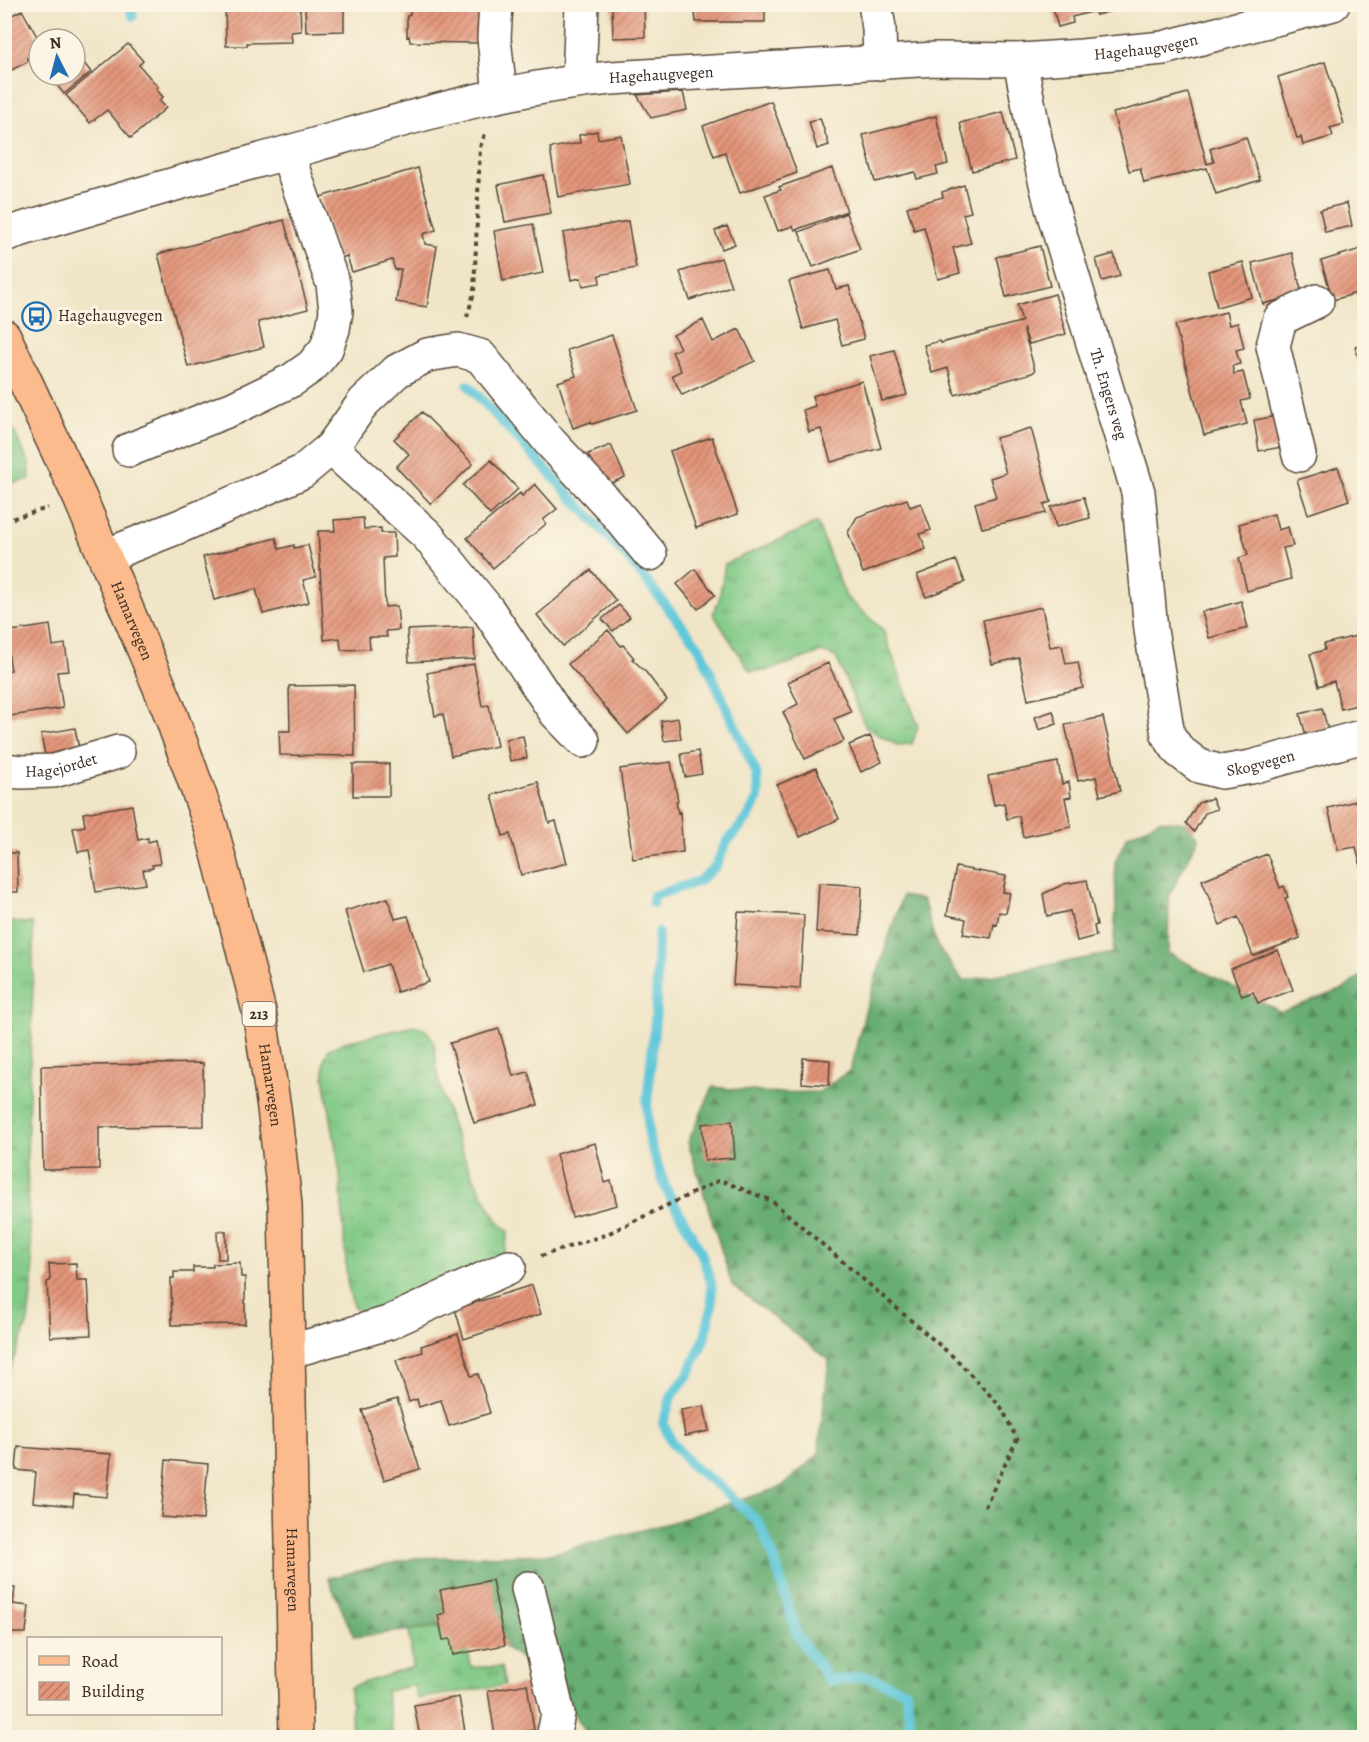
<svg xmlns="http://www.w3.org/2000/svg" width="1369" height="1742" viewBox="0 0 1369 1742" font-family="Alegreya,serif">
<defs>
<pattern id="grass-tufts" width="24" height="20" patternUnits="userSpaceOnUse" patternTransform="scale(1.5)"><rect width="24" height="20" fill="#80c986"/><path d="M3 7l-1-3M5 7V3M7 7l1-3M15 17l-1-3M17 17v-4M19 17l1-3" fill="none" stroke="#6aa36d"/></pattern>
<pattern id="forest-firs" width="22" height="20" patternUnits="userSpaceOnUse" patternTransform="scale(1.5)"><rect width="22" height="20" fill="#68ad73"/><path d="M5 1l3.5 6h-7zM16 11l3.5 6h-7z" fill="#578d5e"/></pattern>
<pattern id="building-hatch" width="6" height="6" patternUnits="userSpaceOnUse" patternTransform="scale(1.5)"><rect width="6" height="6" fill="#e3957a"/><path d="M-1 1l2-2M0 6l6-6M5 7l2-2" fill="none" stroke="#b97a63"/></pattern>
</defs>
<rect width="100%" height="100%" fill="#fcf5e5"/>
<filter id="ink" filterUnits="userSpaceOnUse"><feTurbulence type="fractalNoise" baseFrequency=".0167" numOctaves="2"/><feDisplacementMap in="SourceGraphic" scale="12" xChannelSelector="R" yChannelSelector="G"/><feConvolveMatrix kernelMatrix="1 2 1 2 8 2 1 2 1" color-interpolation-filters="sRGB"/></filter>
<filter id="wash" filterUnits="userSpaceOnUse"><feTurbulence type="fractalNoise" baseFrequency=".008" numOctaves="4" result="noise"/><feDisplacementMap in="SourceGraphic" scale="24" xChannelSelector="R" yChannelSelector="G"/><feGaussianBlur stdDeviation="1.35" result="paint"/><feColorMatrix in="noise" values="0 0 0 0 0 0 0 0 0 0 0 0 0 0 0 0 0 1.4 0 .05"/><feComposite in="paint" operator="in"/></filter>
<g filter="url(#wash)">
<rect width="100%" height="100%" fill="#f0e5c7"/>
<path fill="url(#grass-tufts)" stroke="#5e7a52" stroke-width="1.5" d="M4,411L29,463L30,479L5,485Z
M817,523L846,597L883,630L918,726L912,744L897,745L866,728L836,657L822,652L766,671H750L713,614L719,600L725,564Z
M5,922L33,923V981L27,1156L28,1205L33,1276L28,1322L5,1381Z
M414,1026C420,1027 427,1030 430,1035C437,1045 435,1059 437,1071C446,1116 462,1157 484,1197C491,1209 496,1222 508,1231L505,1250L499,1263L375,1311L361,1312L353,1306L347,1281L340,1173L324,1077V1060L329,1049L345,1042Z
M463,1624L471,1667H501L505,1685L417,1699L414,1685L386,1691L393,1738L352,1737L350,1687L413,1667L409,1630Z"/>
<path fill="url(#forest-firs)" stroke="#526c48" stroke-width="1.5" d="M1160,820L1187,823L1199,838L1169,896L1168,953L1281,1012L1344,989L1364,973V1737H588L559,1685L470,1623L354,1637L328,1578L415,1558L550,1554L669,1523L781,1487L818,1455L829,1360L732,1285L688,1142L713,1087L772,1093L819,1092L850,1070L865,1012L902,896L923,900L937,946L963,981L1113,953L1116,908L1115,862L1127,836Z"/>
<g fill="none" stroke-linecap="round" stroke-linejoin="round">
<path stroke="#5ec7d9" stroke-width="10" d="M128,4L133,16
M468,385L628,558L699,647L757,775L758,798L747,819L726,843L716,866L699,881L653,896V903
M658,933L656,1009L647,1104L649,1140L666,1189L701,1252L711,1282L712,1305L705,1337L688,1375L672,1395L663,1423L672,1443L692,1466L723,1489L759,1523L773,1555L797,1635L830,1681L866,1676L906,1691L910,1723L898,1738"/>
</g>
<g id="blocks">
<path fill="url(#building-hatch)" d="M225,4H300L301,31L291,32L292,42L247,43V46H226Z
M305,4H344V31L306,32Z
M410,4H480L478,43L410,42L409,36L407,37V16L410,15Z
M612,4H644L645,37L613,38Z
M694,4H765V22H696Z
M1052,4H1132L1133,5L1096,15L1095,11L1072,17L1073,23L1058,27Z
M22,10L39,40V51L27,58L29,61L4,74V19Z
M128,44L143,61L139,65L158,87L156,89L163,97L159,100L166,108L131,138L107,110L90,123L66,95Z
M78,56L91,72L64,94L51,78L55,75H75V58Z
M1325,62L1344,124L1330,128L1333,136L1303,145L1301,137L1297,138L1278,77Z
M683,92L687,110L651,118L637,95Z
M1188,93L1207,164L1214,162L1210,149L1246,137L1260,180L1216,194L1207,168L1144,183L1140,168L1129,171L1113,113Z
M771,101L797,173L740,193L725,152L714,156L703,126Z
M1003,112L1015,160L972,171L960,123Z
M936,116L948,164L936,167L938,174L917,179L915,172L875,182L863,135Z
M820,118L829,145L817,149L809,122Z
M597,131L598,139L621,135L630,184L558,197L550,148L580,143L579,135Z
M418,168L436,230L423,234L425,244L437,246L427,307L396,302L401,269L395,270L392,260L352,272L347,256L338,259L320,197Z
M832,168L847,211L795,230L793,226L778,231L765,195L781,190L779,187Z
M543,175L551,213L505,222L498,185Z
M964,185L971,212L963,214L971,243L953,248L960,273L938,279L924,227L914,230L907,207L943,197L942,192Z
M1347,203L1352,226L1325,232L1320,210Z
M846,213L860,249L813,267L799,232Z
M284,220L308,309L258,322L264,347L188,367L158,254Z
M628,221L636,268L599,275L600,283L583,286L581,278L571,280L563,233Z
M533,224L543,273L503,281L494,231Z
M727,226L735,244L722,249L715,231Z
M1040,246L1050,286L1006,297L996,257Z
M1364,248V291L1333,300L1321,261Z
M1292,253L1302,294L1263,304L1252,263Z
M1114,254L1120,276L1102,281L1096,259Z
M721,258L731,286L690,300L680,272Z
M1243,262L1252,297L1217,307L1208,271Z
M830,270L836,289L849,286L864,339L842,345L835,320L803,329L789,281Z
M1055,294L1066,334L1029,344L1023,328L1035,371L1032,373L955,395L948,368L932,373L924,345L940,341L941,343L1020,322L1022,321L1017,305Z
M1226,312L1229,325L1238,323L1244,348L1236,350L1240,364L1232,366L1234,374L1243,372L1250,399L1241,401L1247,424L1204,435L1175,325Z
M703,320L713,342L739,329L755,361L682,395L672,375L681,371L672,352L680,348L673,335Z
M612,335L637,410L592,424L591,422L573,428L558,382L576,376L567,350Z
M1364,344V377L1355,347Z
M894,350L907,395L882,401L870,356Z
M862,381L881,448L831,462L821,429L809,432L803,410L815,406L812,396Z
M422,412L473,464L431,504L396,467L409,454L394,439Z
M1284,415L1289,446L1259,451L1254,420Z
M1031,428L1051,502L1044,504L1046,513L982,528L975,503L996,497L990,478L1006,473L996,438Z
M712,437L738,514L696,528L670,451Z
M611,445L625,477L602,487L588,454Z
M491,460L518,489L490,515L463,485Z
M1338,467L1349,500L1308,514L1297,480Z
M535,484L557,509L543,520L546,524L493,568L467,538L520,493L522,496Z
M1084,497L1090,518L1056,527L1051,507Z
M907,499L910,507L921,503L931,530L920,534L926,549L863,573L848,532L857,517Z
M1274,514L1278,530L1288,527L1293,546L1283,548L1291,579L1247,591L1239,558L1248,555L1239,524Z
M363,518L364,529L381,528V533H394L395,557L383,558L385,607L397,606L399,630L386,631L387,637H369L370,649L341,650L340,638L324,640L318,531H335L334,520Z
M276,538L279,549L294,545V548L308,545L316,577L303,580L309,602L263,614L256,589L214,600L203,557Z
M956,560L965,582L926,597L917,575Z
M695,569L715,595L698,609L677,584Z
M591,570L616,601L563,646L537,615Z
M1241,601L1248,628L1209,638L1202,612Z
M619,605L630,617L613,631L602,619Z
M1042,607L1050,647L1062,645L1066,664L1078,662L1083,688L1028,700L1019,658L992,664L983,620Z
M50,625L53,646L65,644L69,671L57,672L63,708L4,717V671L11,670L5,632Z
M473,627L475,659L409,662L407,630Z
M608,630L621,646L623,645L634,658L632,659L645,671L667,700L628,734L568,664Z
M1364,634V703L1341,709L1334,681L1319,686L1310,654L1325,650L1324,644Z
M828,663L851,712L834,719L844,741L805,759L783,712L798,704L788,682Z
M474,664L482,706L489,705L497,746L451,756L443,714L435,716L427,673Z
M354,685L355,756L280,755L279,731H290L289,686Z
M1322,708L1330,737L1308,743L1300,714Z
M1053,711L1057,724L1039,730L1035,717Z
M1103,717L1120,791L1100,796L1096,777L1078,781L1065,725Z
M678,718L681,739L664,741L661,721Z
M75,728L79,749L45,755L41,734Z
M523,736L527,758L510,761L506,739Z
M870,736L882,762L861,772L849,745Z
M698,751L702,774L685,777L681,754Z
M671,762L678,801H676L678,813L680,812L683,852L633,859L620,769Z
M1058,762L1062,784L1069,782L1071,797L1065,798L1071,827L1023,837L1019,816L1007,819L1004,803L994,805L988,776Z
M353,764H389V796H353Z
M816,768L839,819L800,837L777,785Z
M538,782L549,823L556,821L567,863L521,875L510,834L503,836L492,795Z
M1212,798L1217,809L1205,813L1194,832L1186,823L1198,803Z
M1364,799V879L1356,847L1338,850L1328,808Z
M132,805L138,840L148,838V842L156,840L160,864L152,865L153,868L143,870L146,884L96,892L89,850L78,852L73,828L85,826L83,813Z
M4,853H17L18,892H4Z
M1267,854L1280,888L1284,886L1288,897L1285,898L1300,938L1253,956L1238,917L1220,925L1202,880Z
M956,867L1006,876L1003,892L1010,893L1006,913L999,912L997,925L994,924L991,938L963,934L966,919L947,915Z
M1087,880L1097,925L1094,926L1096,936L1077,941L1070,911L1047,916L1043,894L1064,884Z
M819,883L862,886L860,935L816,932Z
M388,898L395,919L408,916L429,982L397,992L388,964L364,972L345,911Z
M738,912L804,915L800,989L733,985Z
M1278,950L1293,990L1258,1003L1253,992L1242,996L1231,969Z
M499,1029L513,1076L528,1072L538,1105L474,1123L450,1043Z
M803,1058L830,1060L829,1085L802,1083Z
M203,1063L204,1126L99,1127V1169L43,1170L41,1066Z
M732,1121L735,1158L705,1160L702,1124Z
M595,1143L605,1183L611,1181L617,1205L572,1217L556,1154Z
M217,1231H226V1259H218Z
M76,1263L77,1280H88L91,1335L50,1337L47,1282L50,1281L49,1264Z
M240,1263L241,1277H245V1324L172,1325L171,1278H174V1272H193V1267H213V1264Z
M532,1285L541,1314L464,1339L455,1309Z
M458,1334L471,1376L478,1374L490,1413L449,1426L441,1400L419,1407L417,1399L409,1402L396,1360L423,1352L421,1346Z
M397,1399L420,1469L384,1480L362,1410Z
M704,1406L709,1431L685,1436L681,1410Z
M18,1447L111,1454L107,1497L74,1494L73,1506L33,1502L36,1472L16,1470Z
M166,1460L208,1464L203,1520L161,1517Z
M492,1580L505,1645L453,1655L450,1639L443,1640L438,1615L445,1613L440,1590Z
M4,1588H15L13,1604L29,1606L26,1633H11L10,1648L4,1647Z
M527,1684L534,1730L495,1736L488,1691Z
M459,1697L466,1737H420L414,1705Z"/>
</g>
</g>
<g filter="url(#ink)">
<use href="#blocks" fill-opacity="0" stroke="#564637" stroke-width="1.5"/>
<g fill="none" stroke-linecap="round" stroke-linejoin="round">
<defs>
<g id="minor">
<path d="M496,4L494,38L500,94"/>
<path d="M875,4L879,28L880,63"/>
<path id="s1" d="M1020,60L1036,143L1052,208L1138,492L1151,630L1168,735L1179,751L1199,766L1222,772L1251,767L1364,736"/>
<path d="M579,81L582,4"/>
<path id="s2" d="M4,235C107,202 211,174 314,145C412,117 509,87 611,78L936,59L1020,60L1082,56L1163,48L1333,4"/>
<path d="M331,448L427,535L488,610L556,713L583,741"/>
<path d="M129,450L234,408L292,380L312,366L326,349L333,329L336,311L333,284L287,153"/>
<path d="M1299,455L1273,346L1280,319L1317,301"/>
<path d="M105,556L183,525L302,472L331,448L364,402L397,371L427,355L458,350L480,356L550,442L609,505L650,554"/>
<path id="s3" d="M4,770L21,772L54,771L118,752"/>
<path d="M288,1352L388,1323L509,1267"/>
<path d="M528,1588L558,1714L553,1738"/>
</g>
<g id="major">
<path id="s4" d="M4,336L80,498L168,707L211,827L259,1011L274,1108L285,1204L296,1738"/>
</g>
</defs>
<use href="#minor" stroke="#564637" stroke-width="36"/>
<use href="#major" stroke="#564637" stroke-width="36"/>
<path stroke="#564637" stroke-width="4" stroke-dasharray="4.5 4.5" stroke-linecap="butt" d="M467,317L474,293L480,147L485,134
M4,521L48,508
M541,1256L605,1235L720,1180L772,1201L957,1360L1001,1407L1017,1439L985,1507"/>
<use href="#minor" stroke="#fff" stroke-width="33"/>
<use href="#major" stroke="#fbbb8d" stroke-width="33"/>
</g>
</g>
<defs>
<symbol id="bus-ring" viewBox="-11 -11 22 22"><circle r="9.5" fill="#fcf5e5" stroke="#1f6fb2" stroke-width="1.5"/><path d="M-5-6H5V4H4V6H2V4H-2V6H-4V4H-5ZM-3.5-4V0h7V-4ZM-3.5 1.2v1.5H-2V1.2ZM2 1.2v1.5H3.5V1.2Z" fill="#1f6fb2"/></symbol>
</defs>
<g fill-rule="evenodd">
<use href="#bus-ring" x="20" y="300" width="33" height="33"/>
</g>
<g text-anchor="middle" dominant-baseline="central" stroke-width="6" stroke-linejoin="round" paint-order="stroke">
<rect fill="#fcf5e5" stroke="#75675a" stroke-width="1.5" x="242.5" y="1002" width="33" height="24" rx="4.5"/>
<g font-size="15" font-weight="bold" fill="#3b2a1e">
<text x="259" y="1014">213</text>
</g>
<g font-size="16" fill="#3b2a1e" stroke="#fcf5e5">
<text stroke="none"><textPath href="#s2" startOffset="1164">Hagehaugvegen</textPath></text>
<text stroke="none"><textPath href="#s2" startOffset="678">Hagehaugvegen</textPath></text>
<text stroke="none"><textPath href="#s1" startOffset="346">Th. Engers veg</textPath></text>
<text stroke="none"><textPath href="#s4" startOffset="312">Hamarvegen</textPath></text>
<text stroke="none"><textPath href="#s1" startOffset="801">Skogvegen</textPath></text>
<text stroke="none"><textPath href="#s3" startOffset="58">Hagejordet</textPath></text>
<text stroke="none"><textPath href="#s4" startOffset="798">Hamarvegen</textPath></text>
<text stroke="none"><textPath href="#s4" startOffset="1284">Hamarvegen</textPath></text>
</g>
<g font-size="16" fill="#3b2a1e" stroke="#fcf5e5" text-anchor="start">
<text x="58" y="316">Hagehaugvegen</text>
</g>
</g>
<rect width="1369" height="1742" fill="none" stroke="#fcf5e5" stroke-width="24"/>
<rect x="27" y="1637" width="195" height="78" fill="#fcf5e5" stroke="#afa495" stroke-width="1.5"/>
<rect x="39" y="1656" width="30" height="9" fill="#fbbb8d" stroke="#afa495" stroke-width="1.5"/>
<text x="81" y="1667" font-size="18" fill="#3b2a1e">Road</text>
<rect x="39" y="1682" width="30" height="18" fill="url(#building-hatch)" stroke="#afa495" stroke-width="1.5"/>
<text x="81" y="1697" font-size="18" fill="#3b2a1e">Building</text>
<g transform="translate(57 57) rotate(354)"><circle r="28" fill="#fcf5e5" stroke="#afa495" stroke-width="1.5"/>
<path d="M0-4.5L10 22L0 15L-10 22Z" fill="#1f6fb2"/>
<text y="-9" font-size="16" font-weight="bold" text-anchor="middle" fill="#3b2a1e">N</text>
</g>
</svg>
